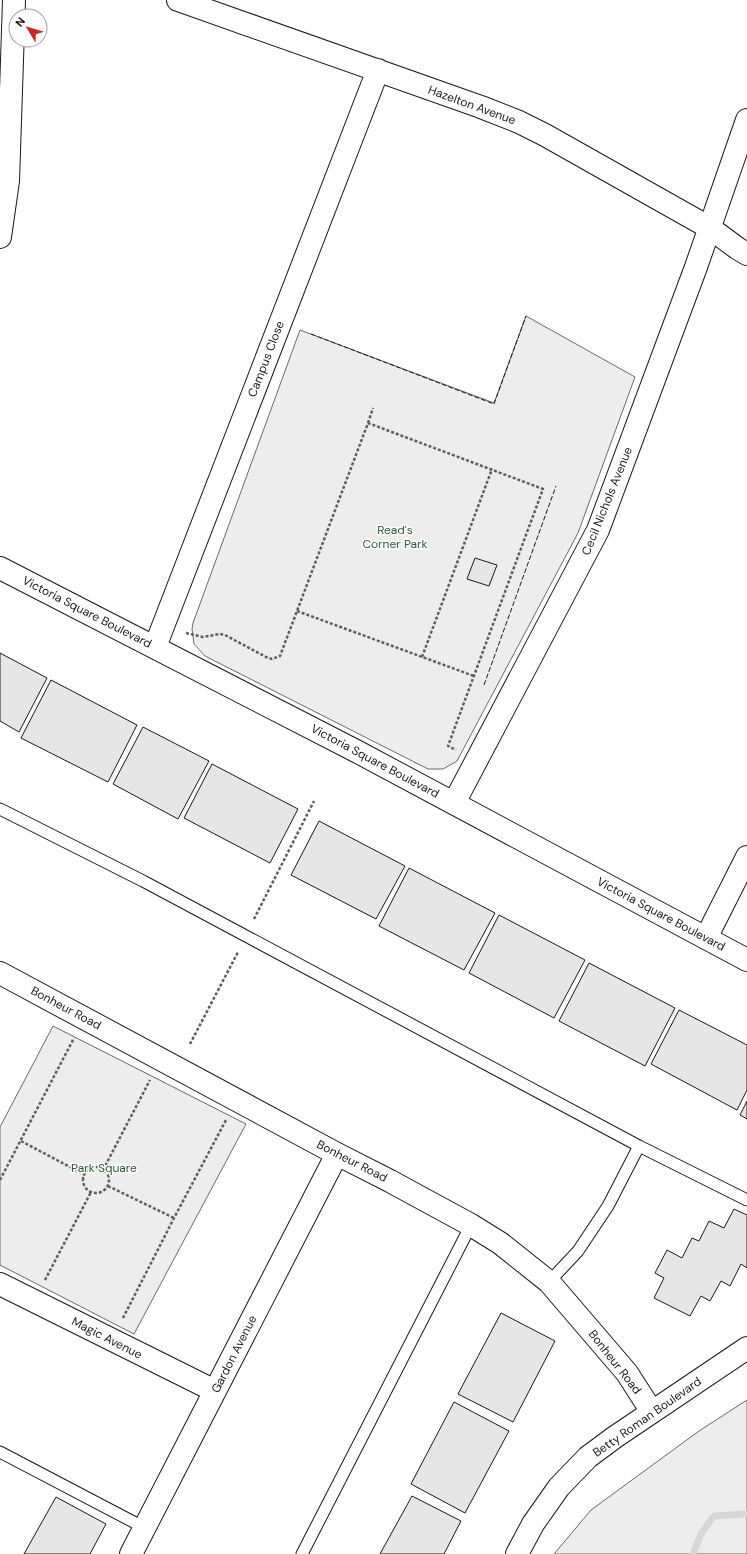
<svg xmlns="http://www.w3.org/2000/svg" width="747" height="1554" viewBox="0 0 747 1554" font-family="'DM Sans',sans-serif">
<rect width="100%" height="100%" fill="#fff"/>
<path fill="#ededed" stroke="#6a6a6a" d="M526,316L635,377L578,533L457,761L443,769H428L205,656L194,644L192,629L193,623L300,330L494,403Z
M53,1026L246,1124L134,1334L0,1265V1127Z
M747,1400V1554H554L591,1510L699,1431Z"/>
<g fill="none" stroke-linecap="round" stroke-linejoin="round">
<path stroke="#d7d7d7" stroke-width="7" d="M693,1554L702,1532L714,1516L747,1514"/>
</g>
<path fill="#e6e6e6" stroke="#1a1a1a" d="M475,558L497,565L489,586L467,579Z
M0,653L47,678L19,732L0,721Z
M51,680L137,725L108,782L21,738Z
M143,727L209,761L178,819L113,784Z
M212,764L298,809L270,863L184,818Z
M319,821L405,866L376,919L291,875Z
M409,868L495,913L464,970L379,926Z
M499,915L585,960L554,1018L469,973Z
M589,963L675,1008L645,1066L559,1021Z
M679,1010L747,1045V1090L737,1110L651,1064Z
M747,1101V1119L740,1115Z
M734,1209L747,1215V1268L741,1264L730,1286L721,1281L710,1301L701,1296L690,1316L654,1298L664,1278L655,1273L667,1250L682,1258L692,1238L699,1241L709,1221L724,1228Z
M501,1313L555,1341L513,1422L458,1394Z
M454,1402L509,1431L465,1513L411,1484Z
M412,1496L461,1521L444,1554H380Z
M56,1497L106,1524L90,1554H24Z"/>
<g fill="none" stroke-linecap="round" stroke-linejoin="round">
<defs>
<path id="service" d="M0,809L143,881L639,1146L747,1200
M549,1282L578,1251L608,1206L639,1146
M0,1452L145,1528
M302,1554L471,1225"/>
<path id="minor" d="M178,0L481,107L519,122L545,135L710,228L737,248L747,254
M0,237L8,181L14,0
M155,647L378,70
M454,803L598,530L696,267L747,120
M706,938L747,857
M0,973L337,1154L390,1181L471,1225L500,1243L549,1282L627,1373L652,1412
M0,1284L215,1391
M131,1554L337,1154
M517,1554L533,1524L559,1487L588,1457L615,1437L747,1348"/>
<path id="tertiary" d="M0,568L356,751L747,960"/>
</defs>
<use href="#service" stroke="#1a1a1a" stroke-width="13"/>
<use href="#minor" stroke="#1a1a1a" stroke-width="24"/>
<use href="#tertiary" stroke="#1a1a1a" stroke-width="24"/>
<path stroke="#5f5f5f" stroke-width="2.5" stroke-dasharray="3 2" stroke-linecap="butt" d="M368,423L373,408
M297,611L474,676
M186,633L203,637L220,634L225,635L266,657L272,659L280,656L368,423L543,489L448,746L456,750
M422,657L492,469
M254,919L314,801
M190,1044L238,952
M21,1141L85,1175
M83 1180a13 13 0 1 1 26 0a13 13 0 1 1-26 0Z
M103,1170L150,1080
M0,1180L74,1038
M108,1186L174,1218
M45,1280L91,1192
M123,1318L174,1218L226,1120"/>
<use href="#service" stroke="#fff" stroke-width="11"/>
<use href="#minor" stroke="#fff" stroke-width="22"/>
<use href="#tertiary" stroke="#fff" stroke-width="22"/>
<path stroke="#1a1a1a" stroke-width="1" stroke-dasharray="5 2" stroke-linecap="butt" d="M311,334L494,404L526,316
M484,685L556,486"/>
</g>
<g text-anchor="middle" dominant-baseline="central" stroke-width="3" stroke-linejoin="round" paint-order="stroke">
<g font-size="12" fill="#1a1a1a" stroke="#fff">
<text transform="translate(472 105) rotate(20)">Hazelton Avenue</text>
<text transform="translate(266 359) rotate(-69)">Campus Close</text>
<text transform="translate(607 501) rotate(-68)">Cecil Nichols Avenue</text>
<text transform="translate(87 612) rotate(27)">Victoria Square Boulevard</text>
<text transform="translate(375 761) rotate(28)">Victoria Square Boulevard</text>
<text transform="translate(661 914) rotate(28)">Victoria Square Boulevard</text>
<text transform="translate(66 1008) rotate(28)">Bonheur Road</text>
<text transform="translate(352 1161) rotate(27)">Bonheur Road</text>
<text transform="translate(107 1338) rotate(27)">Magic Avenue</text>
<text transform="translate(234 1354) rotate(-63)">Gardon Avenue</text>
<text transform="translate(615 1362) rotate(52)">Bonheur Road</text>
<text transform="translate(647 1417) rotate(-35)">Betty Roman Boulevard</text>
</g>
<g font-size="12" fill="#2b5a34" stroke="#fff">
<text x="395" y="530">Read's<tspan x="395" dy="14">Corner Park</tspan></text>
<text x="104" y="1168">Park Square</text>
</g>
</g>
<g transform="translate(28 28) rotate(308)"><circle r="19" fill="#ffffff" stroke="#a3a3a3"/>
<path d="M0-3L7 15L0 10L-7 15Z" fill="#c62828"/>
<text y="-6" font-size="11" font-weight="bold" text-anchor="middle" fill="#1a1a1a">N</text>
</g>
</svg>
